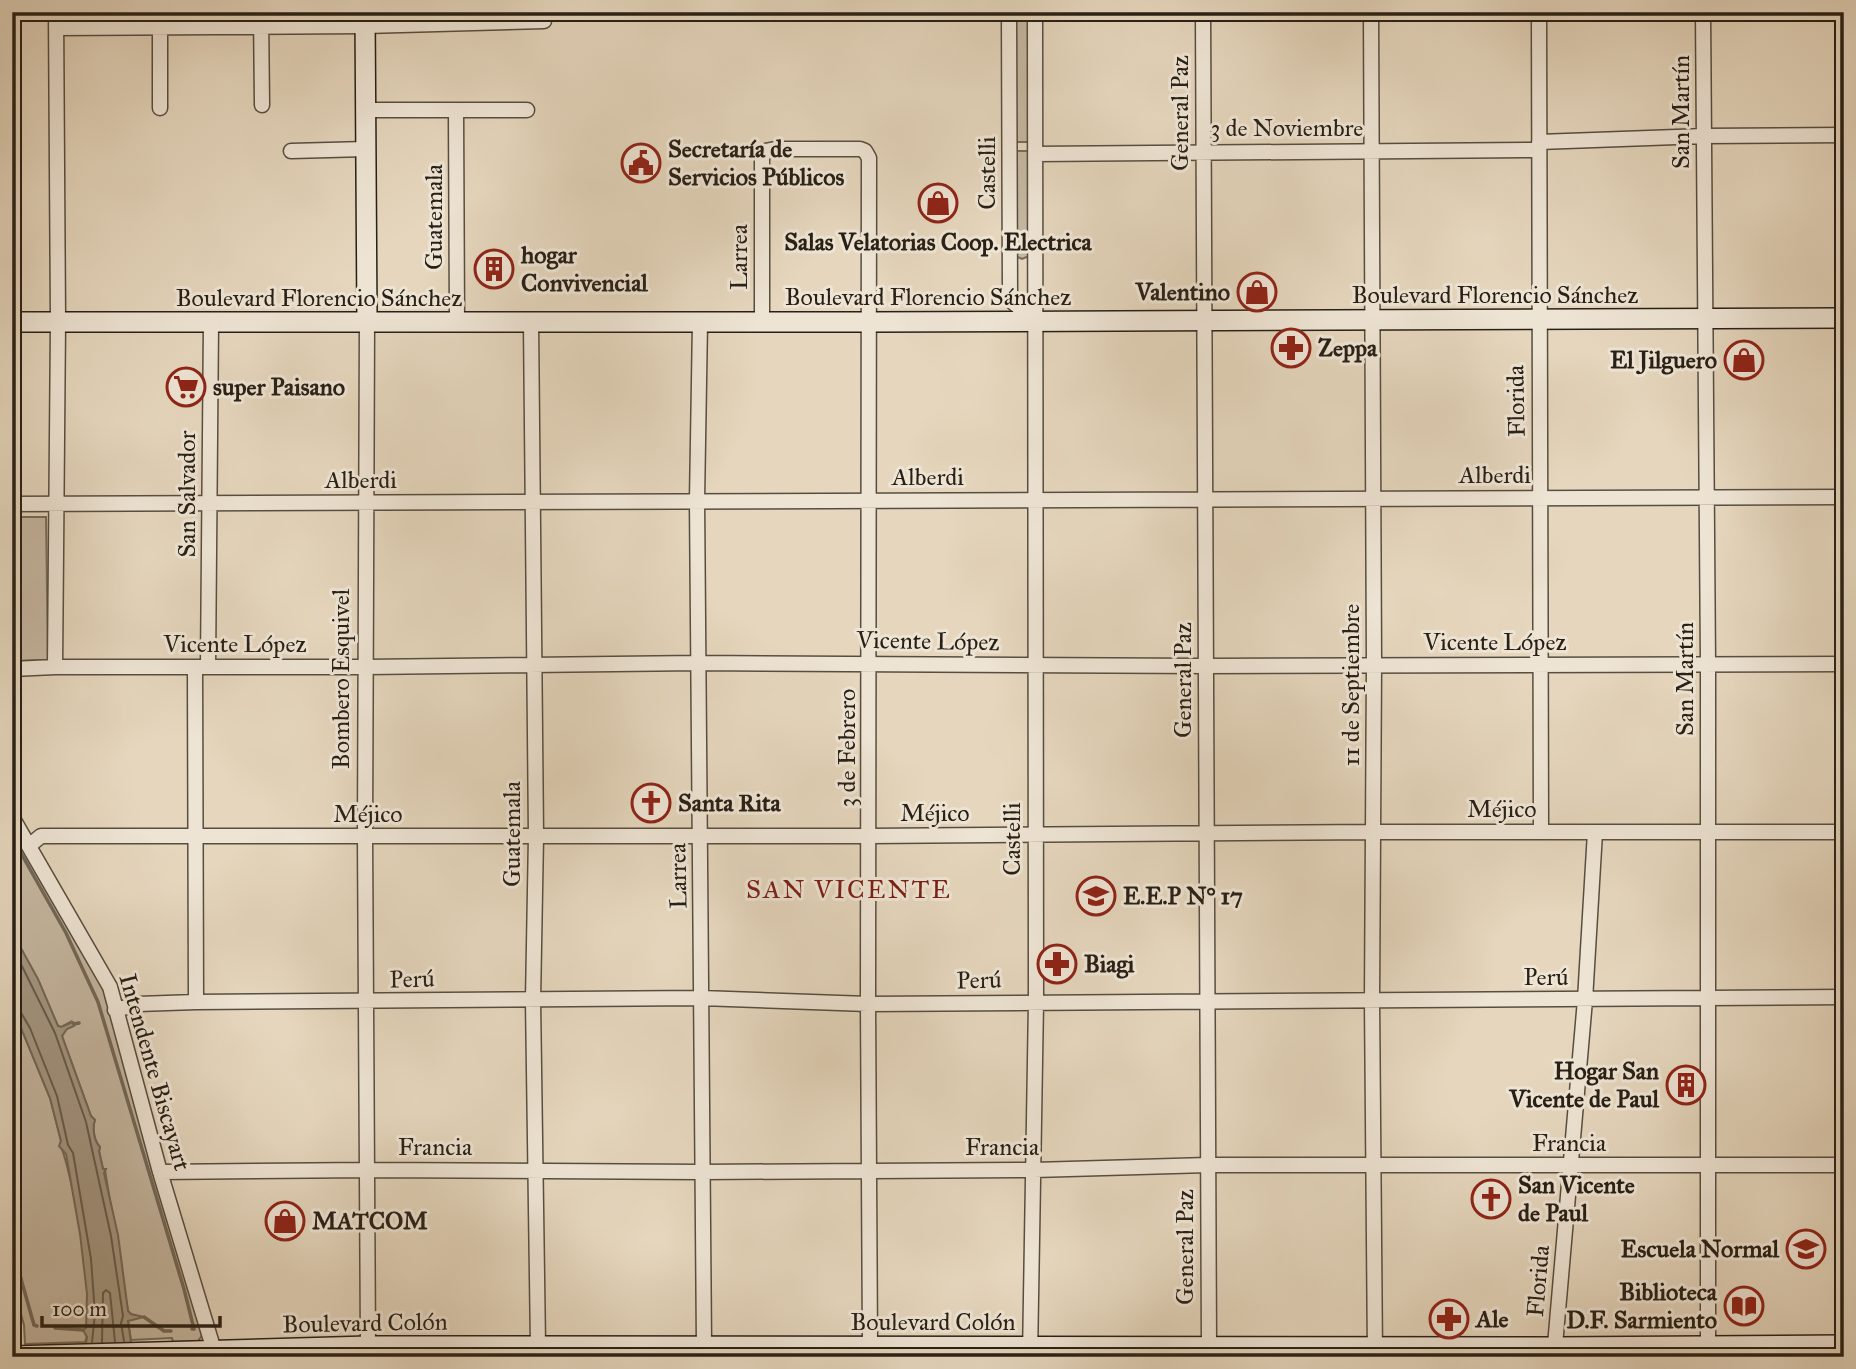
<svg xmlns="http://www.w3.org/2000/svg" width="1856" height="1369" viewBox="0 0 1856 1369" font-family="'IM FELL Great Primer',serif">
<rect width="100%" height="100%" fill="#e5d6bd"/>
<filter id="stains"><feTurbulence type="fractalNoise" baseFrequency=".00286" numOctaves="4"/><feColorMatrix values="0 0 0 0 .2 0 0 0 0 .09 0 0 0 0 .02 0 0 0 .5 -.17"/></filter>
<radialGradient id="worn" r=".72"><stop offset=".6" stop-color="#630" stop-opacity="0"/><stop offset="1" stop-color="#630" stop-opacity=".3"/></radialGradient>
<path fill="#c5b7a1" stroke="#766c5c" stroke-width="2" d="M1014,12H1029L1030,142H1014Z
M1014,151H1029V256L1022,259L1015,256Z
M12,517H46L48,660L12,661Z
M12,827L77,938L104,991L203,1334L198,1341L173,1342L172,1338L131,1340L128,1321L131,1314L128,1311L105,1170L103,1169L99,1151L100,1147C94,1141 92,1128 95,1120L91,1116L62,1036L70,1022L61,1027L58,1026L37,979L12,932Z
M12,1006L50,1098L61,1141L60,1144C73,1174 98,1313 85,1342L25,1344L24,1325L12,1282Z"/>
<path fill="#a59884" stroke="#736858" stroke-width="2" d="M12,932L38,979L58,1026L61,1027L73,1022L74,1026L67,1029L62,1036L91,1116L95,1120C92,1128 94,1141 100,1147L99,1151L103,1169H106L104,1173L118,1235L128,1311L131,1314L144,1317L128,1321L133,1357H84L87,1337L83,1330L86,1328L87,1294L80,1234L66,1154L59,1146L61,1141L50,1098L12,1006Z"/>
<g fill="none" stroke-linecap="round" stroke-linejoin="round">
<path stroke="#665c4d" stroke-width="2" d="M12,946L55,1033L86,1122L111,1236L123,1316L121,1323L124,1341
M12,1008L20,1011L30,1028L57,1096L68,1145L73,1153L91,1259L95,1314L92,1342
M102,1342L103,1293L106,1290L110,1293L115,1342"/>
<path stroke="#736858" stroke-width="3.5" d="M18,848L66,933L98,1002L184,1289L194,1329H192
M74,1024L79,1023
M12,1247L34,1325L37,1326
M144,1317L164,1331H171
M55,1328L83,1330"/>
<defs>
<path id="street" d="M261,12L262,105
M1009,12L1010,300L1036,321
M1203,12L1209,1347
M1371,12L1374,665L1372,1000L1375,1357
M1539,12L1541,832
M1703,12L1708,665V1345
M56,28L365,26L544,21
M160,108V12
M366,110H527
M456,110L457,323
M1539,142L1704,136L1844,135
M291,151L366,149
M1035,154L1539,150
M367,322L365,836L368,1346
M531,322L536,836L533,1000L538,1346
M700,322L697,500L704,1346
M762,322V158L765,151L775,149H860L865,151L869,158L868,1004L870,1346
M12,504L1844,497
M55,667L58,322L56,12
M195,667L196,1002
M208,667L211,322
M12,669L55,667H366L698,663L1206,666L1844,664
M12,817L110,987L160,1172L216,1357
M30,845L41,836H870L1374,832H1844
M115,1010L138,1004L196,1002L701,998L868,1004L1844,997
M160,1172L369,1170L701,1172L1034,1170L1208,1165H1844
M1030,1357L1036,1002L1035,12
M1554,1357L1585,1000L1595,832"/>
<path id="secondary" d="M365,12L367,322
M12,322H868L1844,318
M12,1356L368,1346L1555,1347L1844,1345"/>
</defs>
<use href="#street" stroke="#574e40" stroke-width="17"/>
<use href="#secondary" stroke="#282016" stroke-width="22"/>
<use href="#street" stroke="#eee4d4" stroke-width="14"/>
<use href="#secondary" stroke="#eee4d4" stroke-width="19"/>
</g>
<defs>
<symbol id="civic-ring" viewBox="-11 -11 22 22"><circle r="9.5" fill="#eee4d4" stroke="#8f2418" stroke-width="1.5"/><path d="M-.6-6.5H3V-4.5H.6V-3L4-1V1h2V6H-6V1h2V-1L-.6-3ZM-1.2 2.5V6h2.4V2.5Z" fill="#8f2418"/></symbol>
<symbol id="shop-ring" viewBox="-11 -11 22 22"><circle r="9.5" fill="#eee4d4" stroke="#8f2418" stroke-width="1.5"/><path d="M-5-2.5h2.3a2.7 3.5 0 0 1 5.4 0H5L5.5 6h-11ZM-1.5-2.5h3a1.5 2.3 0 0 0-3 0Z" fill="#8f2418"/></symbol>
<symbol id="building-ring" viewBox="-11 -11 22 22"><circle r="9.5" fill="#eee4d4" stroke="#8f2418" stroke-width="1.5"/><path d="M-4-6H4V6H1V3H-1V6H-4ZM-2.5-4.3h1.7v1.8h-1.7ZM.8-4.3h1.7v1.8H.8ZM-2.5-1h1.7V.8h-1.7ZM.8-1h1.7V.8H.8Z" fill="#8f2418"/></symbol>
<symbol id="pharmacy-ring" viewBox="-11 -11 22 22"><circle r="9.5" fill="#eee4d4" stroke="#8f2418" stroke-width="1.5"/><path d="M-2-6h4v4h4v4h-4v4h-4v-4h-4v-4h4Z" fill="#8f2418"/></symbol>
<symbol id="supermarket-ring" viewBox="-11 -11 22 22"><circle r="9.5" fill="#eee4d4" stroke="#8f2418" stroke-width="1.5"/><path d="M-6-5.5h2.5l.6 2H6L4.5 2H-2.5L-4.4-4H-6ZM-1.5 3.2a1.3 1.3 0 1 0 .1 0ZM3 3.2a1.3 1.3 0 1 0 .1 0Z" fill="#8f2418"/></symbol>
<symbol id="church-ring" viewBox="-11 -11 22 22"><circle r="9.5" fill="#eee4d4" stroke="#8f2418" stroke-width="1.5"/><path d="M-1.2-6h2.4v3.5h3.3v2.4h-3.3V6h-2.4V-.1h-3.3v-2.4h3.3Z" fill="#8f2418"/></symbol>
<symbol id="school-ring" viewBox="-11 -11 22 22"><circle r="9.5" fill="#eee4d4" stroke="#8f2418" stroke-width="1.5"/><path d="M0-5L7-2L0 1L-7-2ZM-4 1L0 2.5L4 1V4Q0 6-4 4Z" fill="#8f2418"/></symbol>
<symbol id="library-ring" viewBox="-11 -11 22 22"><circle r="9.5" fill="#eee4d4" stroke="#8f2418" stroke-width="1.5"/><path d="M-6-4Q-3-5.5-.7-3.5V5Q-3 3-6 4ZM6-4Q3-5.5 .7-3.5V5Q3 3 6 4Z" fill="#8f2418"/></symbol>
</defs>
<g fill-rule="evenodd">
<use href="#civic-ring" x="619" y="141" width="44" height="44"/>
<use href="#shop-ring" x="916" y="181" width="44" height="44"/>
<use href="#building-ring" x="472" y="247" width="44" height="44"/>
<use href="#shop-ring" x="1235" y="270" width="44" height="44"/>
<use href="#pharmacy-ring" x="1269" y="326" width="44" height="44"/>
<use href="#shop-ring" x="1722" y="338" width="44" height="44"/>
<use href="#supermarket-ring" x="164" y="365" width="44" height="44"/>
<use href="#church-ring" x="629" y="781" width="44" height="44"/>
<use href="#school-ring" x="1074" y="874" width="44" height="44"/>
<use href="#pharmacy-ring" x="1035" y="942" width="44" height="44"/>
<use href="#building-ring" x="1664" y="1063" width="44" height="44"/>
<use href="#church-ring" x="1469" y="1177" width="44" height="44"/>
<use href="#shop-ring" x="263" y="1199" width="44" height="44"/>
<use href="#school-ring" x="1784" y="1227" width="44" height="44"/>
<use href="#library-ring" x="1722" y="1284" width="44" height="44"/>
<use href="#pharmacy-ring" x="1427" y="1297" width="44" height="44"/>
</g>
<g text-anchor="middle" dominant-baseline="central" stroke-width="6" stroke-linejoin="round" paint-order="stroke">
<g font-size="24" fill="#282016" stroke="#eee4d4">
<text transform="translate(1681 112) rotate(-90)">San Martín</text>
<text transform="translate(1180 113) rotate(-90)">General Paz</text>
<text x="1287" y="128">3 de Noviembre</text>
<text transform="translate(987 173) rotate(-90)">Castelli</text>
<text transform="translate(434 217) rotate(-90)">Guatemala</text>
<text transform="translate(739 257) rotate(-90)">Larrea</text>
<text x="1495" y="295">Boulevard Florencio Sánchez</text>
<text x="928" y="297">Boulevard Florencio Sánchez</text>
<text x="319" y="298">Boulevard Florencio Sánchez</text>
<text transform="translate(1516 401) rotate(-91)">Florida</text>
<text x="1495" y="475">Alberdi</text>
<text x="928" y="477">Alberdi</text>
<text x="361" y="480">Alberdi</text>
<text transform="translate(187 494) rotate(-90)">San Salvador</text>
<text transform="translate(928 641) rotate(1)">Vicente López</text>
<text x="1495" y="642">Vicente López</text>
<text x="235" y="644">Vicente López</text>
<text transform="translate(341 679) rotate(-90)">Bombero Esquivel</text>
<text transform="translate(1685 679) rotate(-90)">San Martín</text>
<text transform="translate(1183 680) rotate(-90)">General Paz</text>
<text transform="translate(1351 685) rotate(-90)">11 de Septiembre</text>
<text transform="translate(847 748) rotate(-90)">3 de Febrero</text>
<text x="1502" y="809">Méjico</text>
<text x="935" y="813">Méjico</text>
<text x="368" y="814">Méjico</text>
<text transform="translate(512 834) rotate(-90)">Guatemala</text>
<text transform="translate(1012 839) rotate(-90)">Castelli</text>
<text transform="translate(678 876) rotate(-91)">Larrea</text>
<text x="1546" y="977">Perú</text>
<text transform="translate(412 979) rotate(-1)">Perú</text>
<text transform="translate(979 980) rotate(-1)">Perú</text>
<text transform="translate(155 1072) rotate(74)">Intendente Biscayart</text>
<text x="1569" y="1143">Francia</text>
<text x="435" y="1147">Francia</text>
<text x="1002" y="1147">Francia</text>
<text transform="translate(1185 1247) rotate(-90)">General Paz</text>
<text transform="translate(1538 1281) rotate(-85)">Florida</text>
<text x="933" y="1322">Boulevard Colón</text>
<text transform="translate(365 1323) rotate(-1)">Boulevard Colón</text>
</g>
<g font-size="24" font-weight="bold" fill="#282016" stroke="#eee4d4" text-anchor="start">
<text x="668" y="149">Secretaría de<tspan x="668" dy="28">Servicios Públicos</tspan></text>
<text x="938" y="242" text-anchor="middle">Salas Velatorias Coop. Electrica</text>
<text x="521" y="255">hogar<tspan x="521" dy="28">Convivencial</tspan></text>
<text x="1230" y="292" text-anchor="end">Valentino</text>
<text x="1318" y="348">Zeppa</text>
<text x="1717" y="360" text-anchor="end">El Jilguero</text>
<text x="213" y="387">super Paisano</text>
<text x="678" y="803">Santa Rita</text>
<text x="1123" y="896">E.E.P N° 17</text>
<text x="1084" y="964">Biagi</text>
<text x="1659" y="1071" text-anchor="end">Hogar San<tspan x="1659" dy="28">Vicente de Paul</tspan></text>
<text x="1518" y="1185">San Vicente<tspan x="1518" dy="28">de Paul</tspan></text>
<text x="312" y="1221">MATCOM</text>
<text x="1779" y="1249" text-anchor="end">Escuela Normal</text>
<text x="1717" y="1292" text-anchor="end">Biblioteca<tspan x="1717" dy="28">D.F. Sarmiento</tspan></text>
<text x="1476" y="1319">Ale</text>
</g>
<g font-size="26" letter-spacing="2" fill="#7a1f14" stroke="#eee4d4">
<text x="849" y="889">SAN VICENTE</text>
</g>
</g>
<rect width="1856" height="1369" fill="none" stroke="#e5d6bd" stroke-width="42"/>
<rect x="14" y="14" width="1828" height="1341" fill="none" stroke="#282016" stroke-width="3.5"/>
<rect x="21" y="21" width="1814" height="1327" fill="none" stroke="#282016" stroke-width="2"/>
<path d="M42 1316v10h178v-10" fill="none" stroke="#282016" stroke-width="3.5"/>
<text x="52" y="1316" font-size="21" fill="#282016" stroke="#eee4d4" stroke-width="5" paint-order="stroke">100 m</text>
<rect width="100%" height="100%" filter="url(#stains)"/>
<rect width="100%" height="100%" fill="url(#worn)"/>
</svg>
